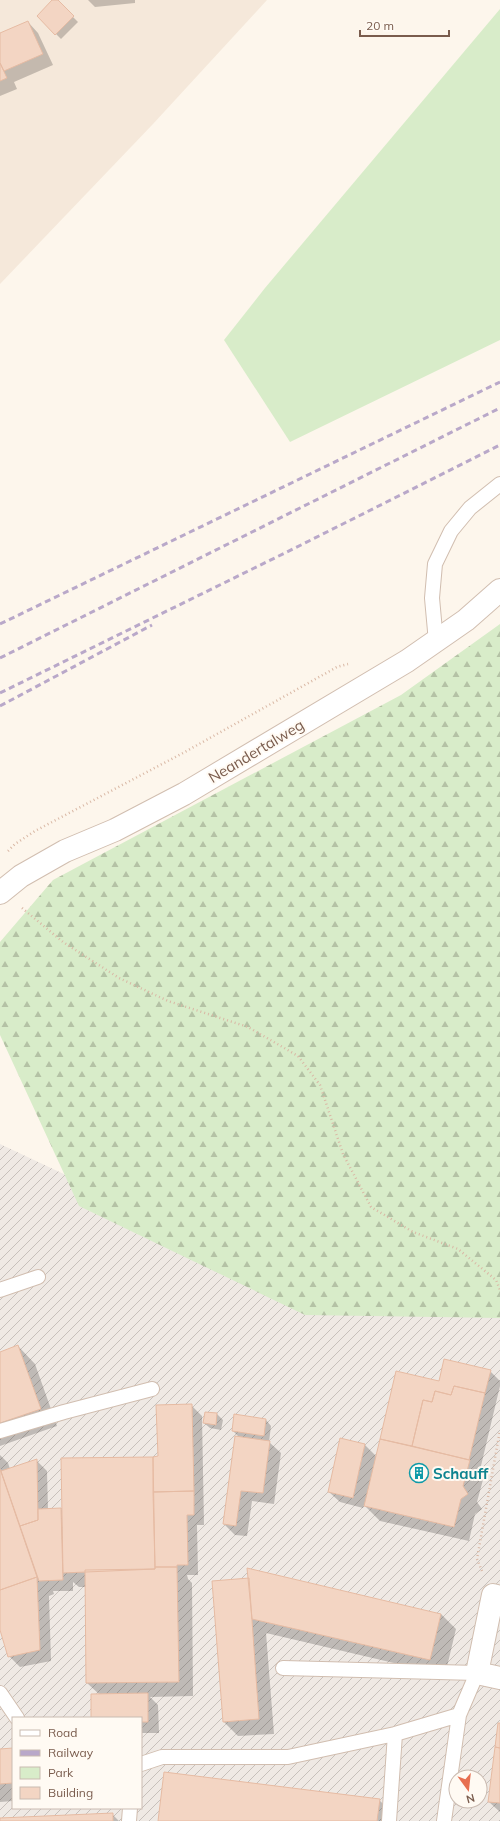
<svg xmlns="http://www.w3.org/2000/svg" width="500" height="1821" viewBox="0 0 500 1821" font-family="Mulish,sans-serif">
<defs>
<pattern id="industrial-furrows" width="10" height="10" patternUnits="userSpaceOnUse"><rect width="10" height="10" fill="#efe9e4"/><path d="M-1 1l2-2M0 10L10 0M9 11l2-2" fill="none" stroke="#c7c0bb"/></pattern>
<pattern id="forest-firs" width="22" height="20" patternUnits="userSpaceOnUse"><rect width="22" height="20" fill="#d8ecc9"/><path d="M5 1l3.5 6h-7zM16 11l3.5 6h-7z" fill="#b4c2a5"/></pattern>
</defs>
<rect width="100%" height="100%" fill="#fdf6ec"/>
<path fill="#f5e8da" d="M0,0H267L153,124L0,284Z"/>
<path fill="url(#industrial-furrows)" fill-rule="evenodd" d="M0,1144L310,1290L500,1318V1821H0ZM13,1718H141V1808H13ZM456,1777H480V1801H456Z"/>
<path fill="#d8ecc9" d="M500,9V340L290,442L224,340L265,288Z"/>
<path fill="url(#forest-firs)" d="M500,624V1318L305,1315L79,1206L0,1035V942L53,880L401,695Z"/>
<path fill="#0003" d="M54,0H56L78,22L61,39L38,16Z
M88,0H135V3L95,7Z
M28,22L38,33L53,65L14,82L17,89L0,96V34Z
M18,1346L35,1364L57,1426L0,1446V1353Z
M490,1371L500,1381V1386L480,1470L477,1469L484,1476L477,1502L482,1509L475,1514L469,1541L380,1521L364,1505L363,1508L340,1502L329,1492L341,1439L365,1445L377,1457L396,1372L440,1382Z
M191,1405L202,1416L204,1525H197L198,1575H187L188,1579L192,1583L193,1696L150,1697L158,1705L159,1733H141V1718H92L100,1695L87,1683L86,1587H79L73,1582V1591H53L54,1594L49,1596L51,1661L20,1667L9,1656L0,1627V1455L8,1463L10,1469L36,1460L47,1471L48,1510L61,1509L63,1511L159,1457Z
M206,1413L217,1414L223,1420L221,1430L210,1428L204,1423Z
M235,1416L266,1420L271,1426L269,1442L281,1453L274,1504L252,1501L247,1536L235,1535L224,1524L240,1438L233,1431Z
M213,1582L441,1614L456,1629L445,1675L266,1633L274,1734L238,1736L224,1722Z
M500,1724V1812L489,1802Z
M13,1749V1801L0,1802V1750Z
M379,1800L397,1817L396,1821H159Z
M112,1814L119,1821H0V1819Z"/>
<path fill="#f3d5c3" stroke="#e6bba3" d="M52,0H58L74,16L55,35L37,16Z
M28,21L43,54L4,71L0,63V33Z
M0,63L7,78L0,81Z
M18,1345L41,1409L0,1423V1352Z
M444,1359L491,1370L485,1393L454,1386L451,1395L435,1391L432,1402L423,1400L412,1446L380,1439L396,1371L439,1381Z
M454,1386L485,1393L469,1460L412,1446L423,1400L432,1402L435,1391L451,1395Z
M192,1404L194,1491L153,1492V1457L158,1456L156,1405Z
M205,1412L217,1413L216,1425L203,1423Z
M234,1414L266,1419L264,1436L232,1431Z
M235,1436L270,1441L263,1493L241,1491L236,1526L223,1524Z
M340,1438L365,1444L353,1498L328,1492Z
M380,1439L470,1460L463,1486L468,1494L461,1499L454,1527L364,1506Z
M153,1457L155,1569L63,1573L61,1458Z
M37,1459L38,1520L20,1526L1,1471Z
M0,1469L37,1577L0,1590Z
M194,1491V1515H187L188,1565H177V1567H155L153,1492Z
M61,1508L63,1580L39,1581L20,1526L38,1520V1509Z
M155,1567H177L179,1682L86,1683L85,1570L155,1569Z
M247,1568L441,1614L430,1660L252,1619Z
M37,1577L40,1650L8,1657L0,1630V1590Z
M249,1578L259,1719L223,1722L212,1581Z
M148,1693V1722H141V1718H91V1694Z
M498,1723H500V1748L495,1747Z
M495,1747L500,1748V1803L488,1802Z
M13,1748V1783L0,1784V1749Z
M164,1772L380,1799L377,1821H158Z
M113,1813V1821H0V1818Z"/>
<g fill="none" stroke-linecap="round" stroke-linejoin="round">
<defs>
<path id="lane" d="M436,642L432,598L435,564L451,531L470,508L500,484
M0,1290L38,1277
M0,1431L64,1412L152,1389
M283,1668L477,1673L459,1715L444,1821
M0,1693L17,1718
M141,1764L162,1757H288L395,1734L459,1715
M129,1821L130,1808
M389,1821L395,1734"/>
<path id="street" d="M0,893L21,876L65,851L115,830L184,794L407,661L466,620L500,590
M500,1597L493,1595L477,1673L500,1678"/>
</defs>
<use href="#lane" stroke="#d1beb0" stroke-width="16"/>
<use href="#street" stroke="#d1beb0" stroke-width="24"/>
<path stroke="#d9b8a5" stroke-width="2.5" stroke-dasharray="1 3" stroke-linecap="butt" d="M8,851L15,844L35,831L183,753L337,667L348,664
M22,908L63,942L119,978L168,1001L248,1027L298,1056L320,1085L343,1154L371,1207L413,1232L458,1249L496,1280L500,1290
M482,1571L477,1559L500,1430"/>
<use href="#lane" stroke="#fff" stroke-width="14"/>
<use href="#street" stroke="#fff" stroke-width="22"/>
<path stroke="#b9a8c9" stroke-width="3" stroke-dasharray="6 4" stroke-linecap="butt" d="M0,624L500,382
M0,658L500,408
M0,693L293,549L500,445
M0,706L152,625"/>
</g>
<defs>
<symbol id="building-ring" viewBox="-11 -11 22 22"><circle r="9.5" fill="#fffaf3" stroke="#0f9aa8" stroke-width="1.5"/><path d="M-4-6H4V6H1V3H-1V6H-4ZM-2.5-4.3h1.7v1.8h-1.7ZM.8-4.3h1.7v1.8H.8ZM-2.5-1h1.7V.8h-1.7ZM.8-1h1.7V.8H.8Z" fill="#0f9aa8"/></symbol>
</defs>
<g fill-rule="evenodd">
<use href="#building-ring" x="408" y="1462" width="22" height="22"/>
</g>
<g text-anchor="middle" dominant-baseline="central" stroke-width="4" stroke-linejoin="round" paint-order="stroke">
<g font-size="15" fill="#7a5c4d" stroke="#fffaf3">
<text transform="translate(256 751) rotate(-31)">Neandertalweg</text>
</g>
<g font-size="15" font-weight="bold" fill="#0d838f" stroke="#fffaf3" text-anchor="start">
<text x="433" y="1473">Schauff</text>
</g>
</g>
<rect x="12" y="1717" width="130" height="92" fill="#fffaf3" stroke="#cabbb1"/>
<rect x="20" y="1730" width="20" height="6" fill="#ffffff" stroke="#cabbb1"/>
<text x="48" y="1737" font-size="12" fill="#7a5c4d">Road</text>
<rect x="20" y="1750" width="20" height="6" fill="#b9a8c9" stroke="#cabbb1"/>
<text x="48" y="1757" font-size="12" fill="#7a5c4d">Railway</text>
<rect x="20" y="1767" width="20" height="12" fill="#d8ecc9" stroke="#cabbb1"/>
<text x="48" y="1777" font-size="12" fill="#7a5c4d">Park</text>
<rect x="20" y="1787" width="20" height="12" fill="#f3d5c3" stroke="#cabbb1"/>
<text x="48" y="1797" font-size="12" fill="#7a5c4d">Building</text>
<g transform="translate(468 1789) rotate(165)"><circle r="19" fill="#fffaf3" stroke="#cabbb1"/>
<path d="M0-3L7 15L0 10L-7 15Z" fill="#e76f51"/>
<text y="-6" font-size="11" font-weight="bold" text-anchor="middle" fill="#7a5c4d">N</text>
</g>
<path d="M360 30v6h89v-6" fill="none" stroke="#7a5c4d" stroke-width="2"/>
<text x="366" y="30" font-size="12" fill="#7a5c4d" stroke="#fffaf3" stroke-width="3" paint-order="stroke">20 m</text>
</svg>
